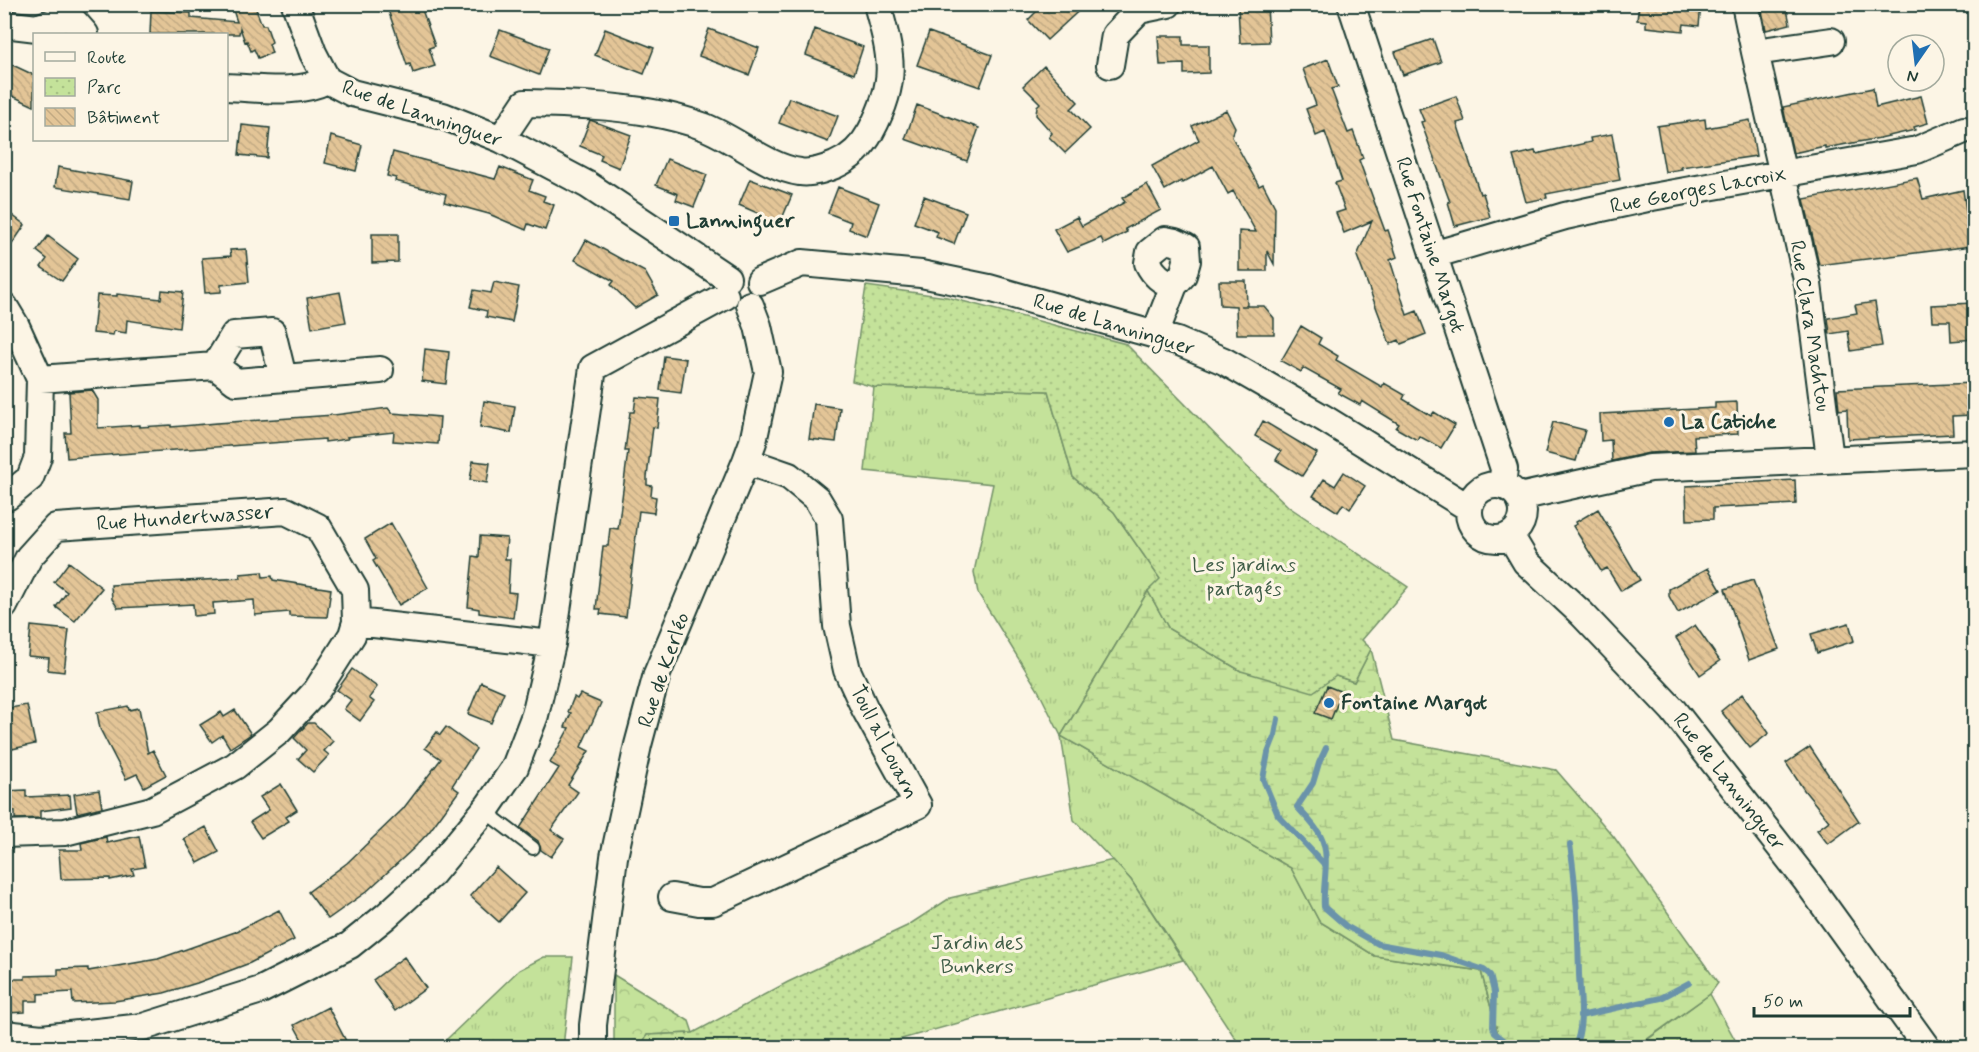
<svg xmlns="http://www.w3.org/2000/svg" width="1979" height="1052" viewBox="0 0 1979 1052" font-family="Mynerve,sans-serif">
<defs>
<pattern id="grass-tufts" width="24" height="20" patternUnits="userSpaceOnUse" patternTransform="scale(1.5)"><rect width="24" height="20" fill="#c4e29a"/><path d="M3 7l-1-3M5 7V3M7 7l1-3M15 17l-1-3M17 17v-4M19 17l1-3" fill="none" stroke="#a8c385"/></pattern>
<pattern id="forest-crowns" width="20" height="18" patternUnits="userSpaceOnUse" patternTransform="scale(1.5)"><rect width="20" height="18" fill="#c4e29a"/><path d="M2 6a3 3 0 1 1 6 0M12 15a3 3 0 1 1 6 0" fill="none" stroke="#a8c385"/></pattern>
<pattern id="wetland-marsh" width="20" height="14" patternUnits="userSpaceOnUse" patternTransform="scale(1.5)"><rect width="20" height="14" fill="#c4e29a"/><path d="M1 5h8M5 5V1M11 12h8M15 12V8" fill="none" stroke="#a8c385"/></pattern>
<pattern id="park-dots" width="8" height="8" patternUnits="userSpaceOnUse" patternTransform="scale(1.5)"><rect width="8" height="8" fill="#c4e29a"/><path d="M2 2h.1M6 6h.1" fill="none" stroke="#a8c385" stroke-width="1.8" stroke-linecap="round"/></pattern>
<pattern id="building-back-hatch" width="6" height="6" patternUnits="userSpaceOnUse" patternTransform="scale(1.5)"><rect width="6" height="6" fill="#e3c597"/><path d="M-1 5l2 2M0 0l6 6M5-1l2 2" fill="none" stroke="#c2aa83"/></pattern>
</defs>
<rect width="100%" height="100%" fill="#fcf5e5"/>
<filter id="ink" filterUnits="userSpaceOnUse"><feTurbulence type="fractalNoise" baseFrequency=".0167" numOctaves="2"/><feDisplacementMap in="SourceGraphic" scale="12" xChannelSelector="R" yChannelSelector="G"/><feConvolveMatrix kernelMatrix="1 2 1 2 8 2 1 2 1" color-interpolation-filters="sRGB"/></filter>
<g filter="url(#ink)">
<path fill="url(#grass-tufts)" stroke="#729067" stroke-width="1.5" d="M874,387L1048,391L1073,477L1114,512L1161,580L1148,591L1061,736L1291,868L1319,921L1375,956L1481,971L1500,1041L1504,1047H1241L1131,880L1074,820L1061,736L1038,690L978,593L974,572L993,484L865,471Z
M544,957H573L564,1038L565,1047H434L447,1039L519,970Z
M1710,994L1739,1047L1636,1048Z"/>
<path fill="url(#forest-crowns)" stroke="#729067" stroke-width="1.5" d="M614,975L689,1021L693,1033L647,1035L641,1047L614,1048Z"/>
<path fill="url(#wetland-marsh)" stroke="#729067" stroke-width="1.5" d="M1148,591L1169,629L1241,671L1336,676L1354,682L1371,649L1394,740L1556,770L1614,837L1718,983L1710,994L1636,1047H1504L1500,1041L1481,971L1375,956L1319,921L1291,868L1061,736Z"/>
<path fill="url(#park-dots)" stroke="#729067" stroke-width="1.5" d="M866,286L947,297L1126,344L1238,458L1289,507L1408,587L1362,640L1371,649L1354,682L1336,676L1313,692L1241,671L1169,629L1148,591L1160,579L1114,512L1073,477L1048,391L874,387L852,381Z
M1113,860L1131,880L1183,960L873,1047H641L647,1035L693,1033L788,982L907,926L950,898Z"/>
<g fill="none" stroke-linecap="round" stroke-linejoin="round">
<path stroke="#6b93aa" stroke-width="6" d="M1278,719L1275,735L1268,753L1263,779L1278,815L1325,865
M1326,748L1319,763L1313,783L1297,807C1305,816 1316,826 1321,837C1331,857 1322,885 1324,907L1346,926L1378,944L1441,955L1484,970L1490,975L1494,992L1493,1027L1495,1033L1514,1048
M1570,845C1577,888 1578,931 1579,974C1580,997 1585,1027 1574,1048
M1580,1016L1661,998L1689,983"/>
</g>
<path fill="url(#building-back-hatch)" stroke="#1f3d34" stroke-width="1.5" d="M231,4H254L262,25H266L272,42L269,44L272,53L258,58L254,49L251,51L247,41L245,42L240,28L239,34H150L151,11L191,13V18L237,22Z
M386,4H420L435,46L429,48L435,66L413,73L410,64L407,65Z
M1044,4H1086L1047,40L1028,20Z
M1639,4H1701L1699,26L1684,24L1683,31L1646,27V21L1637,20Z
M1765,4H1786L1790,24L1766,30L1762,11L1766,10Z
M1267,5L1269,42L1240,43L1238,7Z
M605,29L654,48L644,74L595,55Z
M709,29L759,48L749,75L699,56Z
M815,29L863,47L854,74L806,55Z
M500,30L549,48L539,75L490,56Z
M929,32L992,55L980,87L917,65Z
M1158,36H1183V45H1209V73L1184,74V64L1160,65Z
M1433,39L1441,62L1403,75L1395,52Z
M1328,59L1338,87L1331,89L1348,133L1353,131L1363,158L1359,160L1385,231L1388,230L1397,257L1390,260L1407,315L1417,311L1426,334L1401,344L1399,340L1390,344L1357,256L1372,221L1344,233L1336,213L1345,210L1335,183L1342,181L1325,132L1316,136L1306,109L1316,105L1303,69Z
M4,61L34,75V106L4,92Z
M1044,66L1078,102L1071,109L1090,129L1065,153L1049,137L1052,133L1036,115L1037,106L1040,103L1023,86Z
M1873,88L1876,107L1921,96L1928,123L1914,127L1915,130L1880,138L1825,148V146L1793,153L1783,107Z
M1456,96L1465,121L1457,123L1480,194L1483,193L1490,217L1455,226L1448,202H1450L1421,122L1424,121L1419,109Z
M789,98L838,116L828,142L779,123Z
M917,105L979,128L967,161L905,139Z
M1226,110L1235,127L1232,137L1259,186L1263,184L1275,207L1274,264L1267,251V271H1239V231L1256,232L1233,191L1228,194L1213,166L1182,183L1181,181L1165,190L1152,166L1199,140L1192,126Z
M1705,119L1706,128L1750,120L1756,156L1681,167L1682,169L1665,172L1657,126Z
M590,120L631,135L619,168L600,160L602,155L580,146Z
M242,125L270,128L267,158L239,155Z
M1612,134L1620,180L1546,194L1547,198L1526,202L1513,156L1535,151L1536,154L1591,142L1590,138Z
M331,136L362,145L356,171L325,163Z
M393,152L495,179L500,167L533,180L529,190L545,196L543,201L554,205L545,230L528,224L526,230L489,214L444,202L446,194L395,181L396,178L387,176Z
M667,159L707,175L694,207L676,200L678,194L656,185Z
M58,167L133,181L130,199L55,187Z
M1917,178L1923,199L1963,190L1971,246L1819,265L1804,199Z
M750,179L792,195L778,228L759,220L762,215L739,205Z
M1147,184L1161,210L1125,229L1127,232L1104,244L1101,238L1067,252L1054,229L1077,217L1082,226L1125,202L1122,198Z
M838,187L879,203L867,236L849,229L851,222L828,213Z
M924,196L966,212L954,244L936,237L938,232L914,223Z
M4,209L25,225L4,256Z
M372,234H398V262L372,263Z
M48,236L78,259L62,281L41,267L47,259L37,251Z
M586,240L645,272L658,295L635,308L611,285L614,281L575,260Z
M246,249L249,282L221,285V292L205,293L202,258L231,256L230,250Z
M1219,281H1246L1247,306H1241H1264L1274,318V334H1237L1236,306L1220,305Z
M494,282L519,287L512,322L486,317L487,311L470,307L474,290L491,293Z
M162,290L183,292L179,328L127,320L126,333L114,331L113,335L93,333L97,295L117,296V294L161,299Z
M340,292L346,322L312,328L307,298Z
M1875,302L1882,346L1851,351L1848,331L1830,334L1828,318L1857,313L1855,305Z
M1974,303V339L1951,341L1950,321H1932L1931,305Z
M1301,326L1321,338L1318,344L1338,356L1336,360L1382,387L1384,383L1405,395L1403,399L1431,416L1434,412L1455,425L1441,448L1419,436L1417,440L1396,428L1399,424L1362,401L1360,405L1338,393L1341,389L1303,368L1301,372L1281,361Z
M425,349L449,352L446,384L422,381Z
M664,356L686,359L681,393L660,390Z
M1974,383V403H1971L1972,415L1952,416L1953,434L1848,439L1847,409L1839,410L1837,389Z
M92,390L98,400V428L140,425V427L171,425V427L217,423L334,415L388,408L392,413L440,417L438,444L393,441L394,432L347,437L348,439L325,442V439L67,458L65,433H71L69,392Z
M636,397L660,399L657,428L653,427L647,477V485L652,486L651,496L656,497L654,513L639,511L626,617L600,614L601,609H596L603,546H608L610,528L618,529L628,451H625L630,412H634Z
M484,401L515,406L511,433L480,427Z
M1737,402L1738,434L1694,436L1695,451L1649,453L1612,461L1611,440L1601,441L1600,414L1715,408V403Z
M814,404L840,408L836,442L809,439Z
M1263,421L1317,453L1302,476L1276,460L1281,451L1255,436Z
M1553,422L1585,430L1576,461L1545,453Z
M473,461L490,463L487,483L470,480Z
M1344,472L1365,486L1350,509L1343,504L1338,512L1313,496L1324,479L1335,486Z
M1795,480L1796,504L1713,508V519L1687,520L1686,486Z
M1598,509L1640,580L1621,591L1607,568L1601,571L1573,526L1577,524L1576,522Z
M391,523L428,588L399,605L373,561L376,559L365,539Z
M480,536L507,538L505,559H510L508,592L516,593L513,618L479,613V609L468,607L473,556L479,557Z
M69,562L102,588L75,621L56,607L67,592L54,582Z
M1708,568L1721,590L1678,613L1669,596V589Z
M262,572L263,577L272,576L273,580L331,589L327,617L289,616V612L255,615L254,600L213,603L214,614L194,616L193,604L118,608L112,599L111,585L241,578L240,574Z
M1753,580L1779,649L1749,660L1725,589Z
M1849,623L1854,641L1817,653L1811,634Z
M1695,625L1720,661L1700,675L1676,638Z
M31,626L69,630L64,672L48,670L49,658L28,656Z
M352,669L377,687L369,698L374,702L360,721L344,709L351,700L337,690Z
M481,682L504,692L491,723L468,714Z
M1327,686L1342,692L1331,719L1315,713Z
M580,694L601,703L581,747L589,751L568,785L578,792L551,830L564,839L551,857L541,850L538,841L520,828L559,768L550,763L569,728L565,727L571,713L568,712L574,697L577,699Z
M1742,694L1769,733L1750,748L1721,711Z
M27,705L35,744L12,749L4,709Z
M128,706L129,710L139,708L148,753L153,750L166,775L144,787L137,774L126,779L100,729L97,712Z
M235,710L251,734L230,748L222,735L212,742L200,725L221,712L224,717Z
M308,723H314L333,741L324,751L329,755L313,772L298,759L306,750L294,738Z
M446,727L476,749L452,786L459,791L429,832L414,848L366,892L328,919L308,892L347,863L403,809L441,759L425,748L437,732L440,735Z
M1810,747L1859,821L1828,844L1817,830L1829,821L1804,790L1786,763Z
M281,784L297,810L286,817L289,821L261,838L250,822L269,810L260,797Z
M26,790V797L70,795L71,807L40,811V818L15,819V811H4V791Z
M99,790L102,807L77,813L74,794Z
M206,827L219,852L198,863L184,839Z
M139,836L145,867L132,869L134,875L110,880V878L61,879L59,850H82L81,843L106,837L107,843Z
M496,867L525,893L499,922L470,896Z
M279,910L294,940L250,963L197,983L164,993L115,1001L73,1003L72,992L38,994V1001H25V1012L7,1013L6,990H12V979H25V976L58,975V969L88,968V971L158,959L235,932Z
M404,957L426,988L395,1011L373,980Z
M328,1007L346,1041L334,1047H306L294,1025Z"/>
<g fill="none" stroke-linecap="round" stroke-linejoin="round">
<defs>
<path id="lane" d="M489,805L495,819L533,848"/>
<path id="street" d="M65,4L69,16L85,34
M295,4L313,53L327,80
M1351,4L1504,469L1502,486
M1745,4L1755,52
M4,24L37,28L69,16
M1110,65L1115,35L1139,10L1168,4
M327,80L352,93L443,116L501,139L588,185L727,278
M226,87C260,88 297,95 327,80
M501,139L525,103C567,104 611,105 653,113C670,116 689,121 705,127C735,139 769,168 800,172C812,174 825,169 835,165C851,158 863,146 871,131C898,80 892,58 877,4
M1433,255L1565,216L1652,197L1917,150L1964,130
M760,281L802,263L921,274L989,288L1177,341L1224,361L1325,419L1469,508
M4,306L16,326L40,379L38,457L30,478L7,497H4
M1155,334L1174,285L1183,275L1187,261L1186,247L1175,242L1165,240L1150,252L1148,263C1154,275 1161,281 1174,285
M215,366L234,335L272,332L283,377
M40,379L215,366L236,382L380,370
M1830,459L1808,284L1755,52L1831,41
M1469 512a27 27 0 1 1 54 0a27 27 0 1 1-54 0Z
M1519,497L1650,468L1974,453
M1510,535L1526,562L1582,614L1673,710L1805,879L1927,1048
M4,606L29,557L56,527L286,511L318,527L355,590L356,622L552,644
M4,834L65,832L152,810L235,766L279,731L317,690L352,635L356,622
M672,897L699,902H713L918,805L865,709L847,670L837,626L829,519L817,499L789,476L746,461
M4,1034L42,1038L143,1027L261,990L350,945L386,916L432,874L489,805L515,767L535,715L552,644L593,368L725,296
M593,1048V1025L614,857L638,745L657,674L746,461L753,442L768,372L758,326L750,305"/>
</defs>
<use href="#lane" stroke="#1f3d34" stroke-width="16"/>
<use href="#street" stroke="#1f3d34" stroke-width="30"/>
<use href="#lane" stroke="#fcf5e5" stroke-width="12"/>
<use href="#street" stroke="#fcf5e5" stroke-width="26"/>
</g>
</g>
<g fill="#1f6fb2" stroke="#fcf5e5" stroke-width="2">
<rect x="668" y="215" width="12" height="12" rx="3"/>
<circle cx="1669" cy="422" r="6"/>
<circle cx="1329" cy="703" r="6"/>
</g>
<g text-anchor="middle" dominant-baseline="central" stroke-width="6" stroke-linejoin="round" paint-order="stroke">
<g font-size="21" fill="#1f3d34" stroke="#fcf5e5">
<text transform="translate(422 114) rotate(19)">Rue de Lanninguer</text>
<text transform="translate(1698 190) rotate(-11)">Rue Georges Lacroix</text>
<text transform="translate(1430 245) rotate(72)">Rue Fontaine Margot</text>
<text transform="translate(1114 325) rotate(17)">Rue de Lanninguer</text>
<text transform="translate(1810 326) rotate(81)">Rue Clara Machtou</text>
<text transform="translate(185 518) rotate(-4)">Rue Hundertwasser</text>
<text transform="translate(664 670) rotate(-71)">Rue de Kerléo</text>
<text transform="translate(884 742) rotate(63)">Toull al Louarn</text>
<text transform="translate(1729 782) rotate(52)">Rue de Lanninguer</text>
</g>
<g font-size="21" font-weight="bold" fill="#1f3d34" stroke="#fcf5e5" text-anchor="start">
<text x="686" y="221">Lanninguer</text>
<text x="1681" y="422">La Catiche</text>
<text x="1341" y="703">Fontaine Margot</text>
</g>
<g font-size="21" fill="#405e48" stroke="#fcf5e5">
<text x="1244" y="565">Les jardins<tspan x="1244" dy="24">partagés</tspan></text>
<text x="977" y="943">Jardin des<tspan x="977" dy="24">Bunkers</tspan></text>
</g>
</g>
<rect width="1979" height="1052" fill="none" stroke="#fcf5e5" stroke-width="24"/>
<rect x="12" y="12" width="1955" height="1028" fill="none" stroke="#1f3d34" stroke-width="2" filter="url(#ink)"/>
<rect x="33" y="33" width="195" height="108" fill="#fcf5e5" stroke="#a4ab9e" stroke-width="1.5"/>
<rect x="45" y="52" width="30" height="9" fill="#fcf5e5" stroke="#a4ab9e" stroke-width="1.5"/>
<text x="87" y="63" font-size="18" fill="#1f3d34">Route</text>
<rect x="45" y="78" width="30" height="18" fill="url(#park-dots)" stroke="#a4ab9e" stroke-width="1.5"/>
<text x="87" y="93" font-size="18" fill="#1f3d34">Parc</text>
<rect x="45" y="108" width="30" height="18" fill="url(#building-back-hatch)" stroke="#a4ab9e" stroke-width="1.5"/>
<text x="87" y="123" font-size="18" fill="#1f3d34">Bâtiment</text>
<g transform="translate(1916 63) rotate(194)"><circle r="28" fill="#fcf5e5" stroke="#a4ab9e" stroke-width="1.5"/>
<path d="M0-4.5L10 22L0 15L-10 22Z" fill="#1f6fb2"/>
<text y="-9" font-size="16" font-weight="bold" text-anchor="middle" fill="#1f3d34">N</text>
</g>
<path d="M1754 1007v9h156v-9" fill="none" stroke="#1f3d34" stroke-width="3"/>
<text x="1763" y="1007" font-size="18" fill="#1f3d34" stroke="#fcf5e5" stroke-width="4.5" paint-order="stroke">50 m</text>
</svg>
